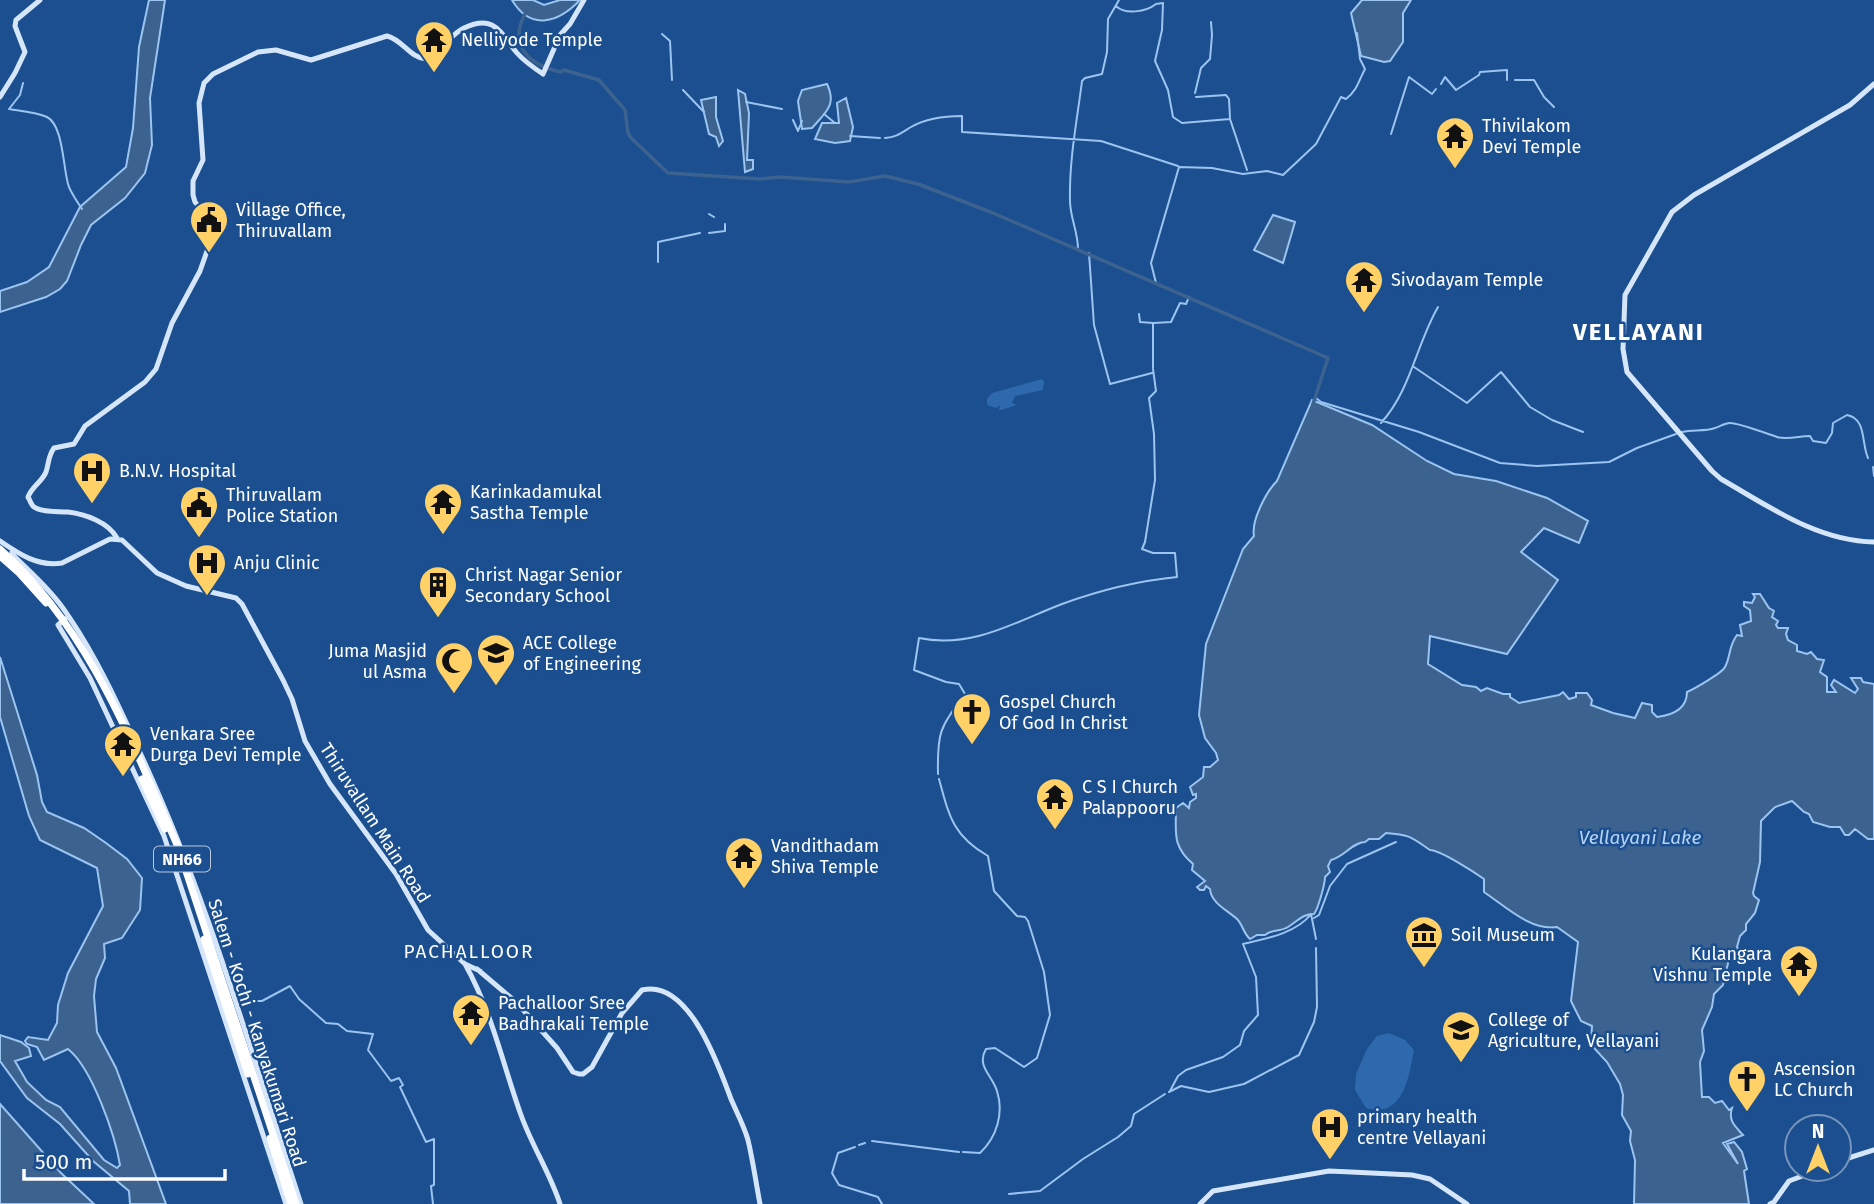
<svg xmlns="http://www.w3.org/2000/svg" width="1874" height="1204" viewBox="0 0 1874 1204" font-family="'Fira Sans',sans-serif">
<rect width="100%" height="100%" fill="#1b4f8f"/>
<path fill="#2e69ad" d="M1042,379L1044,382L1043,390L1015,396L1012,403L1017,405L1001,410H999L1000,405L996,408L987,405V399L992,393Z
M1389,1033L1405,1040L1414,1050C1409,1077 1403,1119 1366,1108L1355,1090L1356,1074L1367,1049L1377,1036Z"/>
<path fill="#3c6290" stroke="#9cc4f0" stroke-width="2" d="M149,0H165L150,98L152,145L145,173L125,198L91,225L81,245L67,281L60,289L46,297L0,312V291L27,282L49,267L80,207L126,167L133,128L139,47Z
M512,0H533L544,5L560,0H580C559,22 531,32 512,0Z
M1362,0H1411L1403,13V42L1390,61L1384,62L1361,56L1351,13Z
M827,84C837,105 826,112 812,128L802,129L798,101L802,90Z
M738,90L745,94L749,113L747,160H753V169L745,172Z
M716,97V117L723,141L719,146L716,137L709,134L701,100Z
M846,98L853,127L850,141L835,143L815,139L822,123H839L837,103Z
M1273,215L1295,222L1283,263L1254,250Z
M1312,400L1372,425L1427,461L1454,474L1496,481L1547,498L1588,521L1579,543L1544,528L1521,552L1558,580L1507,654L1430,636L1428,664L1462,685L1476,687L1481,691L1487,688L1503,694H1510V697L1519,703L1559,695L1563,692L1569,699L1576,697V693H1587L1592,700L1591,705L1613,713L1635,718L1642,703L1652,705V712L1657,717C1673,715 1687,709 1687,692C1694,689 1722,673 1725,667C1731,656 1728,647 1737,635L1742,636L1740,625L1751,621L1750,610L1744,606V602L1752,603L1755,597L1753,594H1760L1769,608L1774,611L1772,617L1778,621L1776,625L1778,628H1788L1786,634L1788,640L1797,645V651L1807,654L1811,652L1817,659L1824,660L1820,672L1827,677V692H1836L1831,685L1834,680L1855,693L1858,689L1851,678H1861L1863,682L1874,684V839H1868L1855,829L1849,835H1845L1840,827H1830L1813,822L1809,814L1804,812L1792,801L1775,807L1761,821L1760,862L1753,893L1754,896L1759,900L1755,913L1746,924V930L1740,936L1737,947L1738,949L1729,959L1723,985L1714,994L1712,1007L1702,1030L1704,1051L1700,1062L1702,1097H1709L1715,1103L1722,1101L1729,1110L1732,1108C1728,1121 1735,1126 1743,1135L1723,1143L1738,1164L1727,1144L1734,1142L1742,1152L1747,1169L1744,1171L1749,1204H1634L1635,1160L1630,1141L1631,1131L1622,1115L1623,1095L1620,1084L1607,1062L1594,1048L1591,1042L1592,1026L1581,1021L1571,1001L1578,942L1557,927C1531,931 1506,907 1484,892V879C1474,872 1440,850 1430,850C1411,837 1411,835 1386,833L1379,839H1369L1365,842C1353,842 1344,857 1331,860L1328,866L1330,872L1325,877C1325,884 1318,909 1314,914C1302,914 1298,921 1288,927C1280,932 1272,929 1265,935H1257L1250,939C1243,933 1243,925 1237,919C1227,910 1211,903 1210,889L1206,886L1204,890H1200L1197,887L1205,881L1192,870L1193,864C1172,846 1176,833 1176,808L1183,803L1189,808L1190,802L1196,798V794L1193,795L1190,787L1203,777L1204,767H1210L1218,760L1216,753L1205,738L1199,715L1206,644L1243,549L1254,536C1251,521 1266,492 1277,481Z
M0,657L37,775L42,802L47,812L84,828L106,843L127,859L142,878L140,910L122,938L104,944L105,958L96,979L94,996L97,1032L116,1068L166,1204H130L129,1191L93,1161L60,1124L27,1098L0,1061V1035L21,1042L29,1048L31,1056L15,1061L27,1082L46,1100L60,1107L104,1160L117,1168L120,1165C115,1135 92,1068 68,1049L44,1060L37,1047L27,1044L25,1041L28,1037L48,1040L57,1023L58,1005L68,973L103,906L97,868L40,840L29,816L0,717Z
M0,1104L61,1173L94,1204H0Z"/>
<g fill="none" stroke-linecap="round" stroke-linejoin="round">
<path stroke="#9cc4f0" stroke-width="2" d="M1116,6C1125,15 1146,12 1156,4L1163,3L1162,30L1155,61L1168,90L1173,117L1182,123L1230,119L1247,170
M662,34L670,41L672,80
M1515,80H1534L1544,97L1554,107
M23,83L20,95L9,109C20,111 36,112 47,117C63,125 63,166 68,184C70,192 77,201 82,209
M1441,84L1445,77L1456,90L1479,75L1480,72L1507,70V80
M683,90L704,112
M1195,93L1201,68L1210,59L1212,35L1211,22
M1196,97L1226,95L1229,99L1230,118
M746,102L782,109
M824,114L835,123
M793,120L798,131L802,121
M1391,134L1409,77L1432,94L1436,89
M850,136L880,138
M885,138C897,137 901,133 911,127C927,118 944,116 962,116V132L1101,141L1178,166
M709,214L714,217
M709,233L725,231V224
M1078,249C1078,232 1070,217 1070,201C1069,160 1077,121 1082,81L1085,78L1102,74L1107,52L1108,19L1119,0
M1089,253L1094,325L1110,384L1152,373
M658,262V242L700,233
M1156,283L1151,263L1179,167L1212,168L1243,174L1267,171L1283,175L1316,144L1341,97L1346,99C1357,91 1359,80 1365,69L1360,59L1357,33
M1139,314L1140,322L1153,323V368
M1154,323L1171,322L1180,303L1186,304L1189,297
M1414,367L1467,403L1501,372L1530,407L1552,420L1583,432
M1316,398L1321,402L1419,432L1500,463L1537,466L1609,462L1637,448L1676,434
M1381,423C1411,390 1416,345 1438,307
M1682,432C1693,429 1704,432 1715,428C1720,427 1724,423 1730,423C1739,423 1768,434 1777,437C1787,440 1800,436 1810,436L1813,441L1826,443L1832,433L1833,423L1847,415C1867,419 1861,443 1868,458
M1873,467L1874,476
M938,774C937,731 940,728 965,694L959,684L946,682L914,670L919,638C972,649 1015,622 1062,604C1100,590 1137,581 1177,577L1175,553H1153L1142,549L1145,542L1155,480L1154,434L1149,398L1156,391L1153,369
M939,779C949,816 953,836 988,856L994,891L1017,916L1025,917L1028,921L1044,972L1050,1015L1037,1058L1024,1067L995,1048L986,1049C976,1066 992,1075 997,1091C1004,1113 997,1137 980,1153L963,1152
M1311,914L1316,939
M1314,918L1319,915L1330,886L1347,864L1396,842
M244,1001H262L290,986L299,999L326,1023L338,1024L347,1031L373,1034L368,1050L391,1081L399,1078L403,1085L400,1087L426,1142L434,1139V1185L431,1186L433,1204
M1170,1091L1178,1076L1186,1070L1223,1057L1240,1045L1244,1031L1258,1015L1256,977L1243,944C1265,939 1297,933 1311,914
M1169,1092L1181,1086L1209,1092L1244,1084L1299,1055L1314,1022L1317,1007L1316,948
M872,1141L959,1152
M859,1145L865,1143
M855,1147L838,1153L832,1173L839,1185L878,1197L882,1204
M1009,1194L1040,1191L1083,1159L1118,1137L1131,1126L1134,1114L1165,1094"/>
<path stroke="#3c6290" stroke-width="3.5" d="M526,12C507,46 529,65 561,72L564,70L599,80L625,110L628,133L631,138L668,173L760,179L780,177L849,182L885,176L918,184L993,213L1328,358L1313,404"/>
<path stroke="#d6e6fa" stroke-width="5" d="M1874,84L1850,105L1694,195L1672,212L1625,295L1623,349L1627,372L1712,471L1721,479C1768,506 1817,541 1874,542
M0,97L15,73L25,52L15,26L16,20L40,0
M117,538C108,522 85,514 68,512C57,511 43,513 34,507C31,505 30,500 28,497C32,486 42,482 46,472C49,463 48,456 54,448L74,444L85,426L145,382L156,369L172,323L200,271L212,237V229L210,220L195,202L193,195V181L203,160L199,103L204,83L213,74L258,52L276,50L311,60L387,36C403,40 410,58 426,59C442,52 449,35 464,28C495,13 501,34 517,53C524,61 534,68 543,74L560,35L570,24L584,0
M0,541C19,554 38,567 62,563L110,539L122,540L157,573L186,586L236,598L242,604L283,680L292,699L305,741L330,784L396,874L428,930L465,964L480,971
M12,549V554C32,574 54,593 69,617C96,657 116,700 136,744C206,892 250,1049 301,1204
M65,619L58,625L90,678L164,836L286,1204
M465,964C492,1012 503,1065 521,1115C532,1146 550,1173 560,1204
M477,969L516,1002L557,1048L573,1072L579,1074H583L592,1067L622,1013L642,990C689,978 719,1067 731,1099C737,1113 744,1126 748,1140C753,1161 756,1183 760,1204
M1839,1161L1874,1150
M1200,1204L1213,1191L1329,1171L1351,1172L1412,1175L1430,1179L1467,1204
M1770,1204L1774,1202L1789,1181L1821,1169"/>
<path stroke="#fff" stroke-width="7" d="M0,549C89,628 131,741 178,847L296,1204
M0,556L19,573L46,603
M142,779L165,829
M204,939L248,1074
M270,1138L291,1204"/>
</g>
<defs>
<symbol id="temple-pin" viewBox="-11 -11 22 30"><path d="M0 17L-7.5 6A9.5 9.5 0 1 1 7.5 6Z" fill="#ffd166" stroke="#1b4f8f"/><path d="M0-6L5-2H3V0L6.5 2.5H4V6H1.5V3h-3V6H-4V2.5H-6.5L-3 0V-2H-5Z" fill="#111"/></symbol>
<symbol id="civic-pin" viewBox="-11 -11 22 30"><path d="M0 17L-7.5 6A9.5 9.5 0 1 1 7.5 6Z" fill="#ffd166" stroke="#1b4f8f"/><path d="M-.6-6.5H3V-4.5H.6V-3L4-1V1h2V6H-6V1h2V-1L-.6-3ZM-1.2 2.5V6h2.4V2.5Z" fill="#111"/></symbol>
<symbol id="hospital-pin" viewBox="-11 -11 22 30"><path d="M0 17L-7.5 6A9.5 9.5 0 1 1 7.5 6Z" fill="#ffd166" stroke="#1b4f8f"/><path d="M-5-5h3v3.5h4V-5h3V5h-3V1.5h-4V5h-3Z" fill="#111"/></symbol>
<symbol id="building-pin" viewBox="-11 -11 22 30"><path d="M0 17L-7.5 6A9.5 9.5 0 1 1 7.5 6Z" fill="#ffd166" stroke="#1b4f8f"/><path d="M-4-6H4V6H1V3H-1V6H-4ZM-2.5-4.3h1.7v1.8h-1.7ZM.8-4.3h1.7v1.8H.8ZM-2.5-1h1.7V.8h-1.7ZM.8-1h1.7V.8H.8Z" fill="#111"/></symbol>
<symbol id="university-pin" viewBox="-11 -11 22 30"><path d="M0 17L-7.5 6A9.5 9.5 0 1 1 7.5 6Z" fill="#ffd166" stroke="#1b4f8f"/><path d="M0-5L7-2L0 1L-7-2ZM-4 1L0 2.5L4 1V4Q0 6-4 4Z" fill="#111"/></symbol>
<symbol id="mosque-pin" viewBox="-11 -11 22 30"><path d="M0 17L-7.5 6A9.5 9.5 0 1 1 7.5 6Z" fill="#ffd166" stroke="#1b4f8f"/><path d="M3.5-4.9A6 6 0 1 0 3.5 4.9A5 5 0 1 1 3.5-4.9Z" fill="#111"/></symbol>
<symbol id="church-pin" viewBox="-11 -11 22 30"><path d="M0 17L-7.5 6A9.5 9.5 0 1 1 7.5 6Z" fill="#ffd166" stroke="#1b4f8f"/><path d="M-1.2-6h2.4v3.5h3.3v2.4h-3.3V6h-2.4V-.1h-3.3v-2.4h3.3Z" fill="#111"/></symbol>
<symbol id="museum-pin" viewBox="-11 -11 22 30"><path d="M0 17L-7.5 6A9.5 9.5 0 1 1 7.5 6Z" fill="#ffd166" stroke="#1b4f8f"/><path d="M0-6L6-3V-2H-6V-3ZM-5-1h2V3h-2ZM-1-1h2V3h-2ZM3-1h2V3H3ZM-6 4H6V6H-6Z" fill="#111"/></symbol>
</defs>
<g fill-rule="evenodd">
<use href="#temple-pin" x="412" y="18" width="44" height="60"/>
<use href="#temple-pin" x="1433" y="114" width="44" height="60"/>
<use href="#civic-pin" x="187" y="198" width="44" height="60"/>
<use href="#temple-pin" x="1342" y="258" width="44" height="60"/>
<use href="#hospital-pin" x="70" y="449" width="44" height="60"/>
<use href="#temple-pin" x="421" y="480" width="44" height="60"/>
<use href="#civic-pin" x="177" y="483" width="44" height="60"/>
<use href="#hospital-pin" x="185" y="541" width="44" height="60"/>
<use href="#building-pin" x="416" y="563" width="44" height="60"/>
<use href="#university-pin" x="474" y="631" width="44" height="60"/>
<use href="#mosque-pin" x="432" y="639" width="44" height="60"/>
<use href="#church-pin" x="950" y="690" width="44" height="60"/>
<use href="#temple-pin" x="101" y="722" width="44" height="60"/>
<use href="#temple-pin" x="1033" y="775" width="44" height="60"/>
<use href="#temple-pin" x="722" y="834" width="44" height="60"/>
<use href="#museum-pin" x="1402" y="913" width="44" height="60"/>
<use href="#temple-pin" x="1777" y="942" width="44" height="60"/>
<use href="#temple-pin" x="449" y="991" width="44" height="60"/>
<use href="#university-pin" x="1439" y="1008" width="44" height="60"/>
<use href="#church-pin" x="1725" y="1057" width="44" height="60"/>
<use href="#hospital-pin" x="1308" y="1105" width="44" height="60"/>
</g>
<g text-anchor="middle" dominant-baseline="central" stroke-width="5" stroke-linejoin="round" paint-order="stroke">
<rect fill="#1b4f8f" stroke="#bbcadd" stroke-width="2" x="154" y="846.5" width="56" height="25" rx="5"/>
<g font-size="16" font-weight="bold" fill="#fff">
<text x="182" y="859">NH66</text>
</g>
<g font-size="18" fill="#fff" stroke="#1b4f8f" text-anchor="start">
<text x="461" y="40">Nelliyode Temple</text>
<text x="1482" y="126">Thivilakom<tspan x="1482" dy="21">Devi Temple</tspan></text>
<text x="236" y="210">Village Office,<tspan x="236" dy="21">Thiruvallam</tspan></text>
<text x="1391" y="280">Sivodayam Temple</text>
<text x="119" y="471">B.N.V. Hospital</text>
<text x="470" y="492">Karinkadamukal<tspan x="470" dy="21">Sastha Temple</tspan></text>
<text x="226" y="495">Thiruvallam<tspan x="226" dy="21">Police Station</tspan></text>
<text x="234" y="563">Anju Clinic</text>
<text x="465" y="575">Christ Nagar Senior<tspan x="465" dy="21">Secondary School</tspan></text>
<text x="523" y="643">ACE College<tspan x="523" dy="21">of Engineering</tspan></text>
<text x="427" y="651" text-anchor="end">Juma Masjid<tspan x="427" dy="21">ul Asma</tspan></text>
<text x="999" y="702">Gospel Church<tspan x="999" dy="21">Of God In Christ</tspan></text>
<text x="150" y="734">Venkara Sree<tspan x="150" dy="21">Durga Devi Temple</tspan></text>
<text x="1082" y="787">C S I Church<tspan x="1082" dy="21">Palappooru</tspan></text>
<text x="771" y="846">Vandithadam<tspan x="771" dy="21">Shiva Temple</tspan></text>
<text x="1451" y="935">Soil Museum</text>
<text x="1772" y="954" text-anchor="end">Kulangara<tspan x="1772" dy="21">Vishnu Temple</tspan></text>
<text x="498" y="1003">Pachalloor Sree<tspan x="498" dy="21">Badhrakali Temple</tspan></text>
<text x="1488" y="1020">College of<tspan x="1488" dy="21">Agriculture, Vellayani</tspan></text>
<text x="1774" y="1069">Ascension<tspan x="1774" dy="21">LC Church</tspan></text>
<text x="1357" y="1117">primary health<tspan x="1357" dy="21">centre Vellayani</tspan></text>
</g>
<g font-size="18" fill="#fff" stroke="#1b4f8f">
<text transform="translate(375 823) rotate(57)">Thiruvallam Main Road</text>
<text transform="translate(257 1033) rotate(72)">Salem - Kochi - Kanyakumari Road</text>
</g>
<g font-size="19" font-style="italic" fill="#b5d3f5" stroke="#1b4f8f">
<text x="1640" y="837">Vellayani Lake</text>
</g>
<g font-size="19" letter-spacing="2" fill="#fff" stroke="#1b4f8f">
<text x="469" y="951">PACHALLOOR</text>
</g>
<g font-size="24" font-weight="bold" letter-spacing="2" fill="#fff" stroke="#1b4f8f">
<text x="1639" y="332">VELLAYANI</text>
</g>
</g>
<g transform="translate(1818 1148)"><circle r="33" fill="#1b4f8f" stroke="#7695bc" stroke-width="2"/>
<path d="M0-5L12 26L0 18L-12 26Z" fill="#ffd166"/>
<text y="-10" font-size="19" font-weight="bold" text-anchor="middle" fill="#ffffff">N</text>
</g>
<path d="M24 1169v10h201v-10" fill="none" stroke="#ffffff" stroke-width="3.5"/>
<text x="35" y="1169" font-size="21" fill="#ffffff" stroke="#1b4f8f" stroke-width="5" paint-order="stroke">500 m</text>
</svg>
